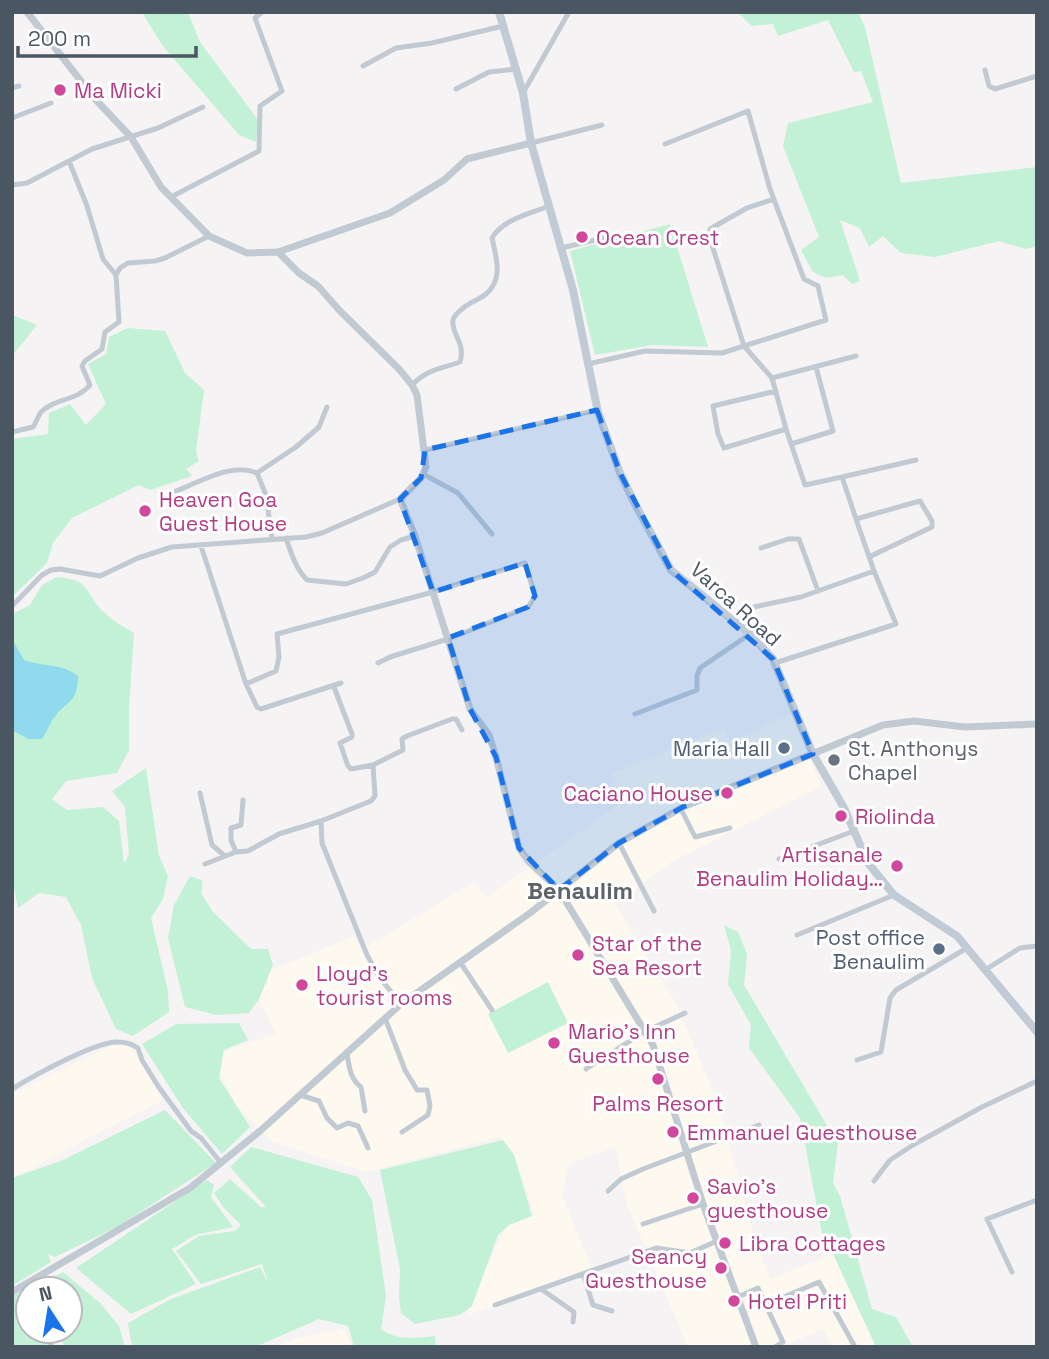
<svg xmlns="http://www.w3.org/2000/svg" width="1049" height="1359" viewBox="0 0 1049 1359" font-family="'Space Grotesk',sans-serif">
<rect width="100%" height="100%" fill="#f5f3f3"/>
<path fill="#fdf9ef" d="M791,714L821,786L671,862L615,905L676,1003L718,1103L755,1239L770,1279L833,1254L876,1347H833L823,1329L781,1347H688L627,1205L615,1147L569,1164L562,1195L591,1267L470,1315L467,1307L506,1227L535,1215L513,1152L499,1137L367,1172L273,1142L237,1106L211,1056L276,1034L255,992L269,985L265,973L354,936L361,950L474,882L487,897L624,801L610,774L724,728L731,741Z
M114,1044L131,1047L163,1100L12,1178V1094Z
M345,1329L351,1347H275L295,1338Z"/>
<path fill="#c3f1d5" d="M142,12H188L200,42L258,120L256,142L239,135L162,45Z
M737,12H858L865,27L901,183L1037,167V246L1026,249L999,241L935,257L901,253L883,236L869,247L860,228L840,220L860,281L852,284L843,275L826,278L813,272L801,250L819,237L783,146L788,123L873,102L861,71L854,72L828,20L778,36L773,24L752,26Z
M670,224L708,347L652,345L595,355L570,251Z
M12,315L37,325L12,356Z
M128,328L165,331L185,373L204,390L196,451L199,461L186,469L192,476L150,490L139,485L72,518L53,543L47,563L12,597V439L48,434L49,413L70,404L86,425L106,404L88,364L106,354L109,337Z
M57,577C94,580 83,594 105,613C113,621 124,627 134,633L129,707V750L117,773L66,781L52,799L67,810L103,807L119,821L124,864L129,854L125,807L112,791L146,768L159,856L168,876L163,899L151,918L168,991L169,1012L133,1036L116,1029L92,978L81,925L66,897L39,893L18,908L12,878V614L30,605L42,585Z
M190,876L203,881L201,893L213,912L251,949H268L273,965L259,999L249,1013L217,1015L185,1007L168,938L174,905Z
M724,925L738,932L747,954L744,985L838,1144L833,1183L840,1196L872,1309L896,1317L913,1347H876L833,1254L824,1244L800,1118L749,1048L751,1025L728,984L731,950Z
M548,982L568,1023L508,1053L488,1014Z
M239,1023L248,1040L224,1050L219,1078L250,1127L222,1154L183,1108L142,1044L176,1024Z
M165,1110L216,1163L117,1227L55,1257L48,1254L51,1262L12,1286V1178L61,1161Z
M503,1140L514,1155L532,1216L509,1225L498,1235L472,1306L460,1315L415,1324L401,1313L399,1298L400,1269L380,1170Z
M251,1147L358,1177L372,1200L386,1296L381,1329C397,1341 415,1338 435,1336L436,1347H354L348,1326L319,1319L255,1347H132L128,1323L171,1299L260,1267L268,1282L262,1264L201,1284L176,1251L199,1236L235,1231L241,1225L223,1207L214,1193L230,1179L261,1207H266L230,1167Z
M207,1180L214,1185L211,1197L233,1227L195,1235L172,1249L196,1284L131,1314L76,1268Z
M63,1272L101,1304L119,1326L125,1347H65L57,1331H70V1289H40L38,1285Z
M21,1291L28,1306V1331H40L48,1347H12V1296Z"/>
<path fill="#90daee" d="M12,639L24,660C44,667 61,663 78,676C78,704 66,700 53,719C49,725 47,732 42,739H28L12,730Z"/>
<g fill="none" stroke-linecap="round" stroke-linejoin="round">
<path stroke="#c1cad2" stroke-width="5" d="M363,66L396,48L432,43L503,26
M985,70L989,86L995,89L1037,76
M12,88L19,86
M456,89L489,72L516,69
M523,93L569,12
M12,118L51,103
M531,143L602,125
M69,161L87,206L103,259L116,275
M12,185L27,183L92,149L158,128L203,107
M171,197L259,151L260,106L282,91L255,18L262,12
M561,248L617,235
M588,364L645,351L722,353L826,320L818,286L804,279L770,189L748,111L665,144
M772,378L744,346L711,242L710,229L747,208L774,199
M412,385C427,369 441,369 460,362C466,342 451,335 453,320C454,315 459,312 463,308C470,302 479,300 486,294C504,279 496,257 492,238C503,219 530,214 549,206
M776,391L713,406L718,434L724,448L786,429L772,378L856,356
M786,429L805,485L842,477L856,519L920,501L932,521V527L869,557
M12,432L33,427C36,423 38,416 41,412C55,398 77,401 90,385L82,366L85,361L102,349L105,332L119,322L116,275L120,268L128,263L155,261L165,258L209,236
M791,444L833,431L816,367
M425,450L597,410
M257,473L296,447L319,427L327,407
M423,474L458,493L492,534
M842,477L916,460
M176,491C200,482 232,462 257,473L266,495L272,539
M286,538C291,553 296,569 307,580L346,584L363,578L375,572L390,547L401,540L415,536
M201,546L246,684L276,671L279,657L277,634L433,592L525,563L535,596L528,607L448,639L390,657L378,663
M761,548L788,539H799L818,591
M12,606L42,575L51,570L60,569L100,576L138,558L172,547L306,537L322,533L400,499
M732,619L754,607L801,597L874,571L856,519
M775,663L896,624L874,571
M246,684L257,707L261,709L341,683
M334,687L352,734V737L340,743L348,766L351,769L373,765
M635,714L697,690V676L700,668L750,634
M200,793L212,845L225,856
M681,809L695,837L730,828
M619,843L654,911
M236,852L231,840V828L241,825L243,800
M779,859L854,831
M205,864L236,852L248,851L279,834L321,821
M797,935L894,895
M460,962L492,1010
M985,970L1020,948L1037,946
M401,1004L380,978L367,955L322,843L321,821L371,801L375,796L373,765L403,750L402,739L407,736L452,719H456L462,730
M385,1018L405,1070L417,1090H427L430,1106L428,1115L402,1132
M347,1053C349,1066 350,1079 361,1087L365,1111
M857,1060L881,1052L890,998L896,990L967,948
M586,1069L644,1032L685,1013
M12,1089C33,1076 96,1041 118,1042C126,1042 132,1044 138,1048L142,1060L158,1086L191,1131L201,1138L221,1163
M300,1095L319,1101L327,1118L337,1128L348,1123L358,1126L368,1148
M874,1181L890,1160L913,1145L982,1107L1037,1081
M608,1191L621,1179L643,1169L759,1125
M643,1224L703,1204
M1012,1272L987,1219L1037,1200
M583,1274L593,1305L612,1311
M22,1287L28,1299
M541,1289L574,1312L573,1322
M738,1297L758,1288L783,1342L775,1347
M767,1304L819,1282L855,1347
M495,1305L656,1248L690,1253L717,1241
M44,1331L52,1347"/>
<path stroke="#c1cad2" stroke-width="7" d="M27,12L95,99L131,137L161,187L209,236L247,253L278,252L390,213L444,180L467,159L531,143
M278,252L299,273L318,286L340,311L399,369L412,385L417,395L426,467L421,478L400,499L415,536L470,709L489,735L496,757L519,848L529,862L559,890L653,1045L703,1204L756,1347
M12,1292L190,1188L260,1131L401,1004L530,913L619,843L683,807L883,725L914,721L965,727L1037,724"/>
<path stroke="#c1cbd6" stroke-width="8" d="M499,12L523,93L531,143L573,290L598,412L620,473L635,504L671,570L750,634L773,659L813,754L844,808L868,863L894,895L957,936L1037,1032"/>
</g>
<path fill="#1a73e8" fill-opacity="0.2" stroke="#1a73e8" stroke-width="5" stroke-dasharray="14 9" stroke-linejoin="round" d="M597,410L620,473L671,570L773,659L813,754L683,807L619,843L559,890L519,848L496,757L470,709L448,638L528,607L535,596L525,563L433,592L400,499L421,478L425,450Z"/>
<g fill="#d1479c" stroke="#fff" stroke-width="2.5">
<circle cx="60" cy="90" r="7"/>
<circle cx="582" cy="237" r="7"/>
<circle cx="145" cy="511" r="7"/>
<circle cx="727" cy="793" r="7"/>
<circle cx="841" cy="816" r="7"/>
<circle cx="897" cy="866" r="7"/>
<circle cx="578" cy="955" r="7"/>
<circle cx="302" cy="985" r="7"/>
<circle cx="554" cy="1043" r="7"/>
<circle cx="658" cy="1079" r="7"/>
<circle cx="673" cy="1132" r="7"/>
<circle cx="693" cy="1198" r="7"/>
<circle cx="725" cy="1243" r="7"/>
<circle cx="721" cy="1268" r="7"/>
<circle cx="734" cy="1301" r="7"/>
</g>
<g fill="#5c6f8a" stroke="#fff" stroke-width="2.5">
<circle cx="784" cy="748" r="7"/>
<circle cx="939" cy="949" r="7"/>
</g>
<circle fill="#6b7280" stroke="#fff" stroke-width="2.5" cx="834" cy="760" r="7"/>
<g text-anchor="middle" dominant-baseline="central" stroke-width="6" stroke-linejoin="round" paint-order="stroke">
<g font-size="21" fill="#b23c85" stroke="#fff" text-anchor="start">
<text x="74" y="90">Ma Micki</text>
<text x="596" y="237">Ocean Crest</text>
<text x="159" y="499">Heaven Goa<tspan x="159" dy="24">Guest House</tspan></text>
<text x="713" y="793" text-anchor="end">Caciano House</text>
<text x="855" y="816">Riolinda</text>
<text x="883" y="854" text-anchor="end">Artisanale<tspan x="883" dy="24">Benaulim Holiday…</tspan></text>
<text x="592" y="943">Star of the<tspan x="592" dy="24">Sea Resort</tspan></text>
<text x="316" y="973">Lloyd's<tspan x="316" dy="24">tourist rooms</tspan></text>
<text x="568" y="1031">Mario's Inn<tspan x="568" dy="24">Guesthouse</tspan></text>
<text x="658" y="1103" text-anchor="middle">Palms Resort</text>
<text x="687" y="1132">Emmanuel Guesthouse</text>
<text x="707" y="1186">Savio's<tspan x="707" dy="24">guesthouse</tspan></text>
<text x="739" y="1243">Libra Cottages</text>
<text x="707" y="1256" text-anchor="end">Seancy<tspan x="707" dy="24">Guesthouse</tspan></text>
<text x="748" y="1301">Hotel Priti</text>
</g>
<g font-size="21" fill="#4a5661" stroke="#fff">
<text transform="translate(736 604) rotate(42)">Varca Road</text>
</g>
<g font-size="21" fill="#4e5e75" stroke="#fff" text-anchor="end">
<text x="770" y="748">Maria Hall</text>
<text x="925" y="937">Post office<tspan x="925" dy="24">Benaulim</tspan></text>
</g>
<g font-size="21" fill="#5b616d" stroke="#fff" text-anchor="start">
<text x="848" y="748">St. Anthonys<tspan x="848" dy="24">Chapel</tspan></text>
</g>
<g font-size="24" font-weight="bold" fill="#5f6368" stroke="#fff">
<text x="580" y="890">Benaulim</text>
</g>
</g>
<rect width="1049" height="1359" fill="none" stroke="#4a5661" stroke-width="28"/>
<g transform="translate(49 1310) rotate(348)"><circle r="33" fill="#ffffff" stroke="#b7bbc0" stroke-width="2"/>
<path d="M0-5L12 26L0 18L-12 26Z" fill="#1a73e8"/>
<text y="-10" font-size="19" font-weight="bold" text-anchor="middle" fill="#4a5661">N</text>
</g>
<path d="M18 46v10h178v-10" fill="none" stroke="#4a5661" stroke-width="3.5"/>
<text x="28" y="46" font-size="21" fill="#4a5661" stroke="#ffffff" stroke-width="5" paint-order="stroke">200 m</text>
</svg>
